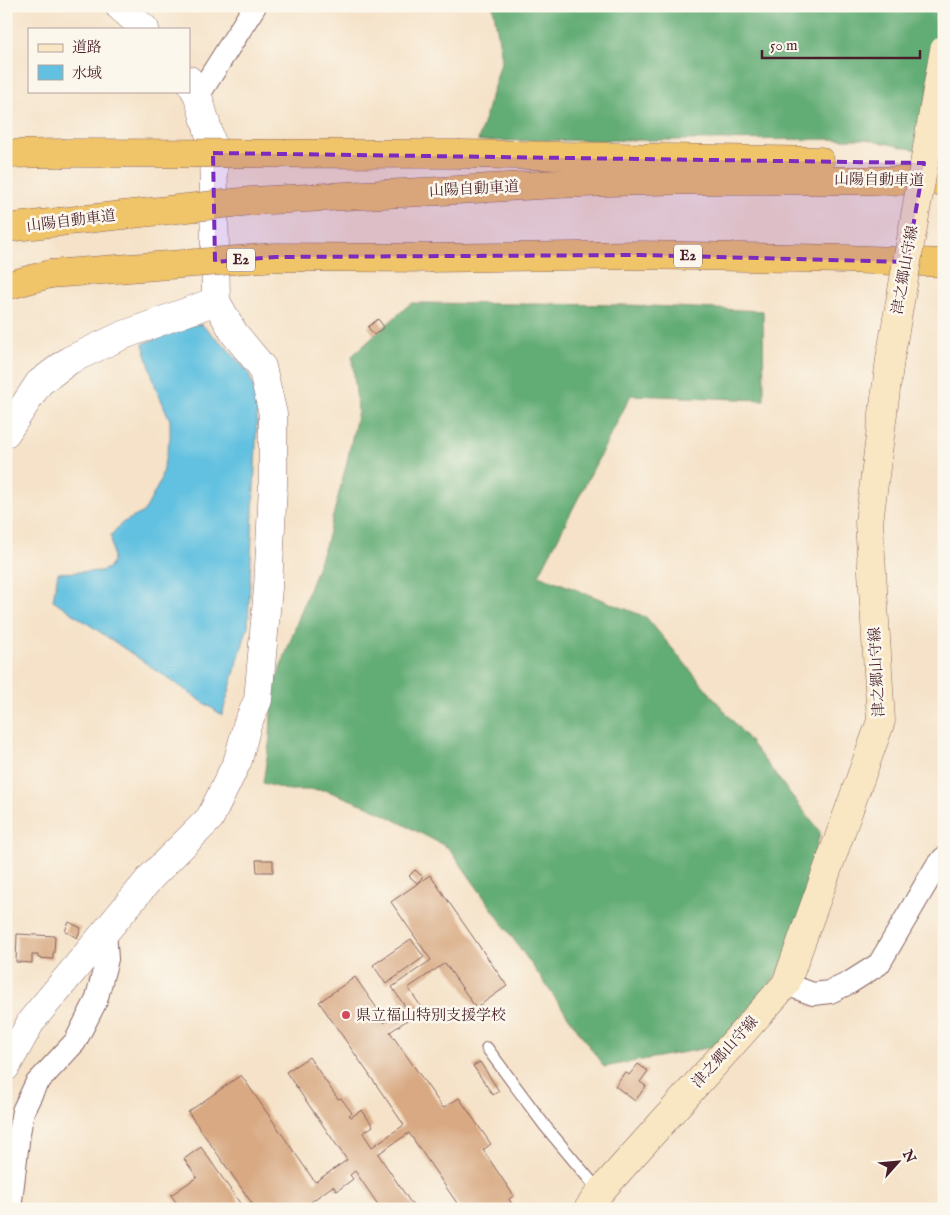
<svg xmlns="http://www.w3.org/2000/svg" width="950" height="1215" viewBox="0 0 950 1215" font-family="'IM FELL English','Noto Serif JP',serif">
<rect width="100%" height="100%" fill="#fbf7ec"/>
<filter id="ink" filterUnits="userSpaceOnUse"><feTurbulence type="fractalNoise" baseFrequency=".02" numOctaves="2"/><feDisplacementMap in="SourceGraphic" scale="10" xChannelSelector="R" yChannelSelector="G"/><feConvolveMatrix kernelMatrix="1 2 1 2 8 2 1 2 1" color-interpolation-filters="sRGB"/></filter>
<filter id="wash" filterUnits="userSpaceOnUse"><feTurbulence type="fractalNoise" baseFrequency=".0096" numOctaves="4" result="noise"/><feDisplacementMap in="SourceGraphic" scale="20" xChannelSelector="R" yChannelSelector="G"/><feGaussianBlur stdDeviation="1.12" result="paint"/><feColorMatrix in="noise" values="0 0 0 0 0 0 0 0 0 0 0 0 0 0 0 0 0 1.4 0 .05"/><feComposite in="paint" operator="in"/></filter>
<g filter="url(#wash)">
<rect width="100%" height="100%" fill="#f5e2c8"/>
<path fill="#62ac74" stroke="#566650" d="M493,6H942L935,91L921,151L866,139L478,141L502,59Z
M411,303L628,305L763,311L764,400L631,395L539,575L646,617L748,739L820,832L793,956L718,1046L604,1067L449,848L370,807L325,790H287L263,783L270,738L272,691L326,543L346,466L358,411L352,356Z"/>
<path fill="#62c1e0" stroke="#567086" d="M201,324L226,347L248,372L258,399L248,626L222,715L53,600L58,573L102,571L110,567L113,560L111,535L122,523L144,512L160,482L170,438V420L156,388L143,344L179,328Z"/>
<g id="blocks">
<path fill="#d8a982" d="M378,319L384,327L374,335L368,327Z
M256,860H273V872H257Z
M415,870L423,877L417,883L409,876Z
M430,875L507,986L476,1008L445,963L408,988L423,1009L390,1032L443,1108L459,1098L491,1144L483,1150L514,1196L509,1199L515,1209H461L409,1133L378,1154L415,1209H381L355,1171L350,1175L353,1179L337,1191L333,1186L301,1209H256L188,1112L241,1075L315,1182L347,1160L286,1072L309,1057L338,1099L341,1098L352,1113L349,1115L351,1117L362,1110L373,1126L363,1133L372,1147L404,1125L319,1002L355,977L383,1017L381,1018L384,1023L406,1008L392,987L431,960L391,902Z
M69,922L81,928L77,938L65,931Z
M17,934L55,936L54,953H53V959L38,958V955H32V963L16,962Z
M411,939L424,957L386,984L373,965Z
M480,1062L499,1091L493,1095L473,1066Z
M638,1064L648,1071L640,1082L646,1086L635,1101L615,1086L625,1072L629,1075Z
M201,1147L244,1209H181L171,1195L197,1177L184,1159Z"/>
</g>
</g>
<g filter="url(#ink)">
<use href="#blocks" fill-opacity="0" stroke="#866362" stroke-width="1"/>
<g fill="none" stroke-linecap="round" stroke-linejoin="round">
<defs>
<path id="service" d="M487,1048L545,1126L600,1192"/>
<path id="minor" d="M198,96L255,6
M786,984L813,994L830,992L849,983L879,964L937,865L944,858
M10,1209L19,1133L23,1111L36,1084L75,1042L96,1001L107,959L105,932"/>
<path id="tertiary" d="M119,6L145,29
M6,433L39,383L70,360L121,336L216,301
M6,1067L32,1020L151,877L210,818L238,760L247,725L258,700L268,588L273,485V414L262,367L234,333L216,301L213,147L198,96L189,80"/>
<path id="secondary" d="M588,1209L600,1192L786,984L881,721L869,522L890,359"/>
<path id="motorway" d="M6,154L62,153
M461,154L820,161
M440,191C479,189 518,186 557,184C686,178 815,180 944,181
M6,228L59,222
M433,258L640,255L846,259L944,263
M6,286L50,274"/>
</defs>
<use href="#service" stroke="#866362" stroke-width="13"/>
<use href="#minor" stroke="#866362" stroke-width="24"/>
<use href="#tertiary" stroke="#866362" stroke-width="29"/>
<use href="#secondary" stroke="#866362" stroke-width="29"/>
<use href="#motorway" stroke="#866362" stroke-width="29"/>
<use href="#service" stroke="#fff" stroke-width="11"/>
<use href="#minor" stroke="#fff" stroke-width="22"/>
<use href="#tertiary" stroke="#fff" stroke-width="28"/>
<use href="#secondary" stroke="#f9e7c3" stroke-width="28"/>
<use href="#motorway" stroke="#f0c469" stroke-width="28"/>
<defs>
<path id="secondary-bridge" d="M890,359L944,50"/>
<path id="motorway-bridge" d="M62,153L461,154
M59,222L251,201L440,191
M50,274L276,257L433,258"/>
</defs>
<use href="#secondary-bridge" stroke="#866362" stroke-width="29" stroke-linecap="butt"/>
<use href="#motorway-bridge" stroke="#866362" stroke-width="29" stroke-linecap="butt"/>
<use href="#secondary-bridge" stroke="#f9e7c3" stroke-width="28"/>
<use href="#motorway-bridge" stroke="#f0c469" stroke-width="28"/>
</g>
</g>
<path fill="#7b2cbf" fill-opacity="0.2" stroke="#7b2cbf" stroke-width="4" stroke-dasharray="10 6" stroke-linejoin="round" d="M213,153L924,163L907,262L640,255L276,257L215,262Z"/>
<circle fill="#d1495b" stroke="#fbf7ec" stroke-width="2" cx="346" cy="1015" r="5"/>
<g text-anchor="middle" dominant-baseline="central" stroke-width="5" stroke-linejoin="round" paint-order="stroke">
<g fill="#fbf7ec" stroke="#7f6065" stroke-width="1">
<rect x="674" y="244.5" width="28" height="23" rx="4"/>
<rect x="227" y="248.5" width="28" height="23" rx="4"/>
</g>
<g font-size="14" font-weight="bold" fill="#4a1f2b">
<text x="688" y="256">E2</text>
<text x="241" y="260">E2</text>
</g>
<g font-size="15" fill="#4a1f2b" stroke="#fbf7ec">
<text transform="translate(879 180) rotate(1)">山陽自動車道</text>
<text transform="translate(474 189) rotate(-3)">山陽自動車道</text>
<text transform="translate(71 221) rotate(-7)">山陽自動車道</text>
<text transform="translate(905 270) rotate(-80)">津之郷山守線</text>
<text transform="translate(877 672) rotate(-93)">津之郷山守線</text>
<text transform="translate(725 1052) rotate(-48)">津之郷山守線</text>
</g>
<g font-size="15" fill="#4a1f2b" stroke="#fbf7ec" text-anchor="start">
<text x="356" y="1015">県立福山特別支援学校</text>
</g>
</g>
<rect width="950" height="1215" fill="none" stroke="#fbf7ec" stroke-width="25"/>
<rect x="28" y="28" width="162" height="65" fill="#fbf7ec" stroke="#b4a19f"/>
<rect x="38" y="44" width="25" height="8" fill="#f9e7c3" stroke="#b4a19f"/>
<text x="72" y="52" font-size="15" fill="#4a1f2b">道路</text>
<rect x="38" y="65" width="25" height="15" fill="#62c1e0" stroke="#b4a19f"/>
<text x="72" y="78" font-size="15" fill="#4a1f2b">水域</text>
<g transform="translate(898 1162) rotate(63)" stroke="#fbf7ec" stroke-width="4" paint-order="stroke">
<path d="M0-4L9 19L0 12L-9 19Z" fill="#4a1f2b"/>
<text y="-8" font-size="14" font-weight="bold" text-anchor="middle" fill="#4a1f2b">N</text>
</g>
<path d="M762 50v8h158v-8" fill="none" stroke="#4a1f2b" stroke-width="2.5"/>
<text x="770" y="50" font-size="15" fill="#4a1f2b" stroke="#fbf7ec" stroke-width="4" paint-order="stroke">50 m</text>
</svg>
